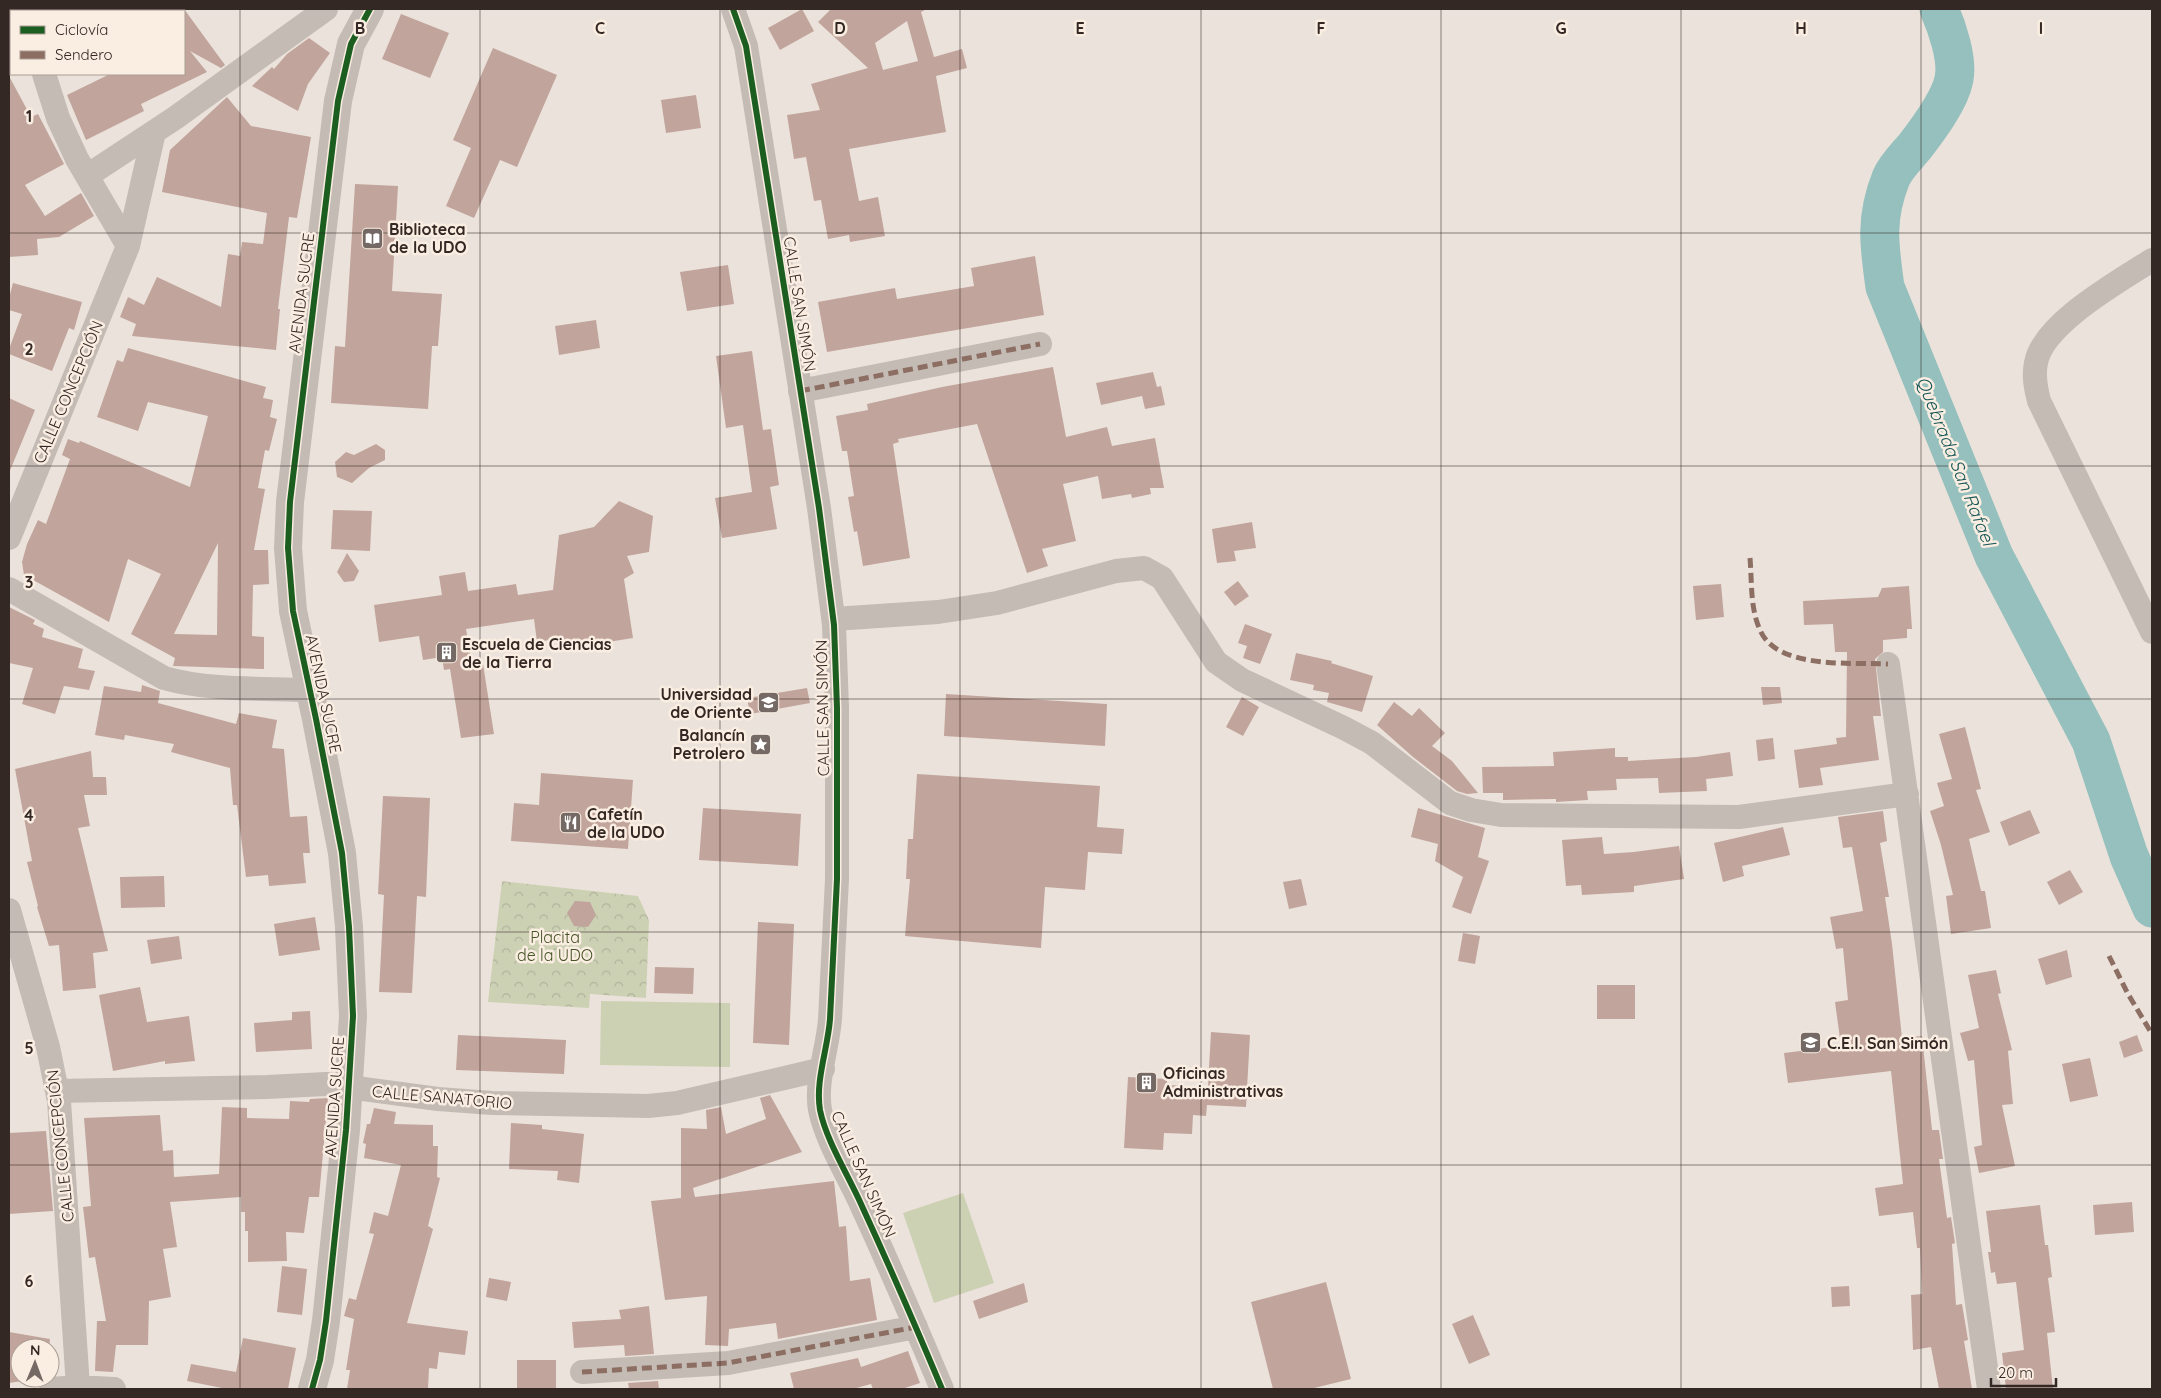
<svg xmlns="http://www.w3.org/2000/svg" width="2161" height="1398" viewBox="0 0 2161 1398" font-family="Quicksand,sans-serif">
<defs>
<pattern id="park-crowns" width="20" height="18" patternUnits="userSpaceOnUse" patternTransform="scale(1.25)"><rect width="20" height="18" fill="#cdd1b4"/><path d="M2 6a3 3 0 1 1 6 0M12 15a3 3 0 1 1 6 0" fill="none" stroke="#b1b39b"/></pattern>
</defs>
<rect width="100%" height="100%" fill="#ebe3db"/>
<path fill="#cdd1b4" d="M601,1001L730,1003V1067L600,1065Z
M963,1193L994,1283L934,1303L903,1213Z"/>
<path fill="url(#park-crowns)" d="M502,881L638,896L649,920L646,998L590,994L589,1008L488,1002Z"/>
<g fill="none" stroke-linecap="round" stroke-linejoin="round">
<path stroke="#96c0bd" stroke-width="39" d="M1939,9C1947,27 1958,59 1954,79C1950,100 1929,128 1916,145C1908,155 1896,166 1891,178C1875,218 1879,245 1885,287L1994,556L2091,741L2129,856L2152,908"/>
</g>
<path fill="#c1a49b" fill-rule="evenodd" d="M184,9L225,65L221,68L190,51L207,72L141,104L144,111L86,140L67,95L110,74H184Z
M802,9L814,31L780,50L768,28Z
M831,9H927L921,12L934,57L962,49L967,68L936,76L946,132L849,149L859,201L878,197L885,236L850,242L849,235L828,239L821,200L814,201L806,157L794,159L787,115L820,110L811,84L868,68L818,22ZM907,21L918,61L883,70L875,43Z
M401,14L449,33L430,78L382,59Z
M309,38L330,53L308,84L298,111L252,86L272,67L274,69L287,54Z
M493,48L557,75L517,167L500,160L474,218L446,206L471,148L453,140Z
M9,76L31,117L38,114L64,164L25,185L45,216L81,193L94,216L59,237L37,239L38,255L9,257Z
M696,95L701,128L666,133L661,100Z
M227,97L251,126L311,137L297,218L289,217L278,309H280L276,350L132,336L136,324L120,317L128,297L144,305L157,277L221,307L228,254L240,256L242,242L263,244L267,213L162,192L170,150Z
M355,184L398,186L392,291L442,294L438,346H432L428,409L331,403L335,346L345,347Z
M1035,256L1044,315L827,352L818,302L895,288L897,299L974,286L971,268Z
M728,265L734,304L687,311L680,272Z
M13,283L82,302L74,330L69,328L52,371L9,354V349L22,314L9,310V298Z
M596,320L600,348L559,355L555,326Z
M128,348L266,387L263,398L273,400L270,417L277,419L269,451L265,450L258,488L265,489L254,550H268L269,584L253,585L252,636L264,637V669L173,666L175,658L131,634L161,574L128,559L109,622L24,575L22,562L27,544L38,520L46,524L70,459L62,455L68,439L79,443L80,441L190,487L208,416L148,402L138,431L97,417L117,360L123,362ZM218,543L217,635L174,634Z
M752,351L763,430L771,429L779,485L770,487L777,529L722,538L715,498L752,492L743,425L726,428L716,356Z
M1053,367L1066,437L1107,427L1112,446L1155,438L1164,488H1150L1151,494L1132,498L1131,494L1102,499L1098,476L1063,484L1076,541L1042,549L1048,566L1027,573L977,424L898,439L899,442L893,444L910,558L863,566L857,531L854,532L848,497L854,496L847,451H842L836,416L868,410L867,404L942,387Z
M1153,372L1157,387L1161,386L1165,405L1145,409L1142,396L1101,405L1096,383Z
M9,398L35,410L9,473Z
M376,444L385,450V460L369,468L352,483L337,477L335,462L346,452L354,455Z
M619,501L653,516L649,552L627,556L634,573L624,579L633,638L564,649L563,638L537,642L534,619L466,629L472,665L483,664L494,734L461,738L450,669L444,670L442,657L423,660L419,636L379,642L374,605L442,595L439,576L465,572L468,591L516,584L518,595L553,590L559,535L594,527Z
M333,510L372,511L370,551L331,549Z
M1252,522L1256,548L1234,551L1236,561L1217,563L1212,529Z
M347,553L359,571L354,581L344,582L337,572Z
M1238,581L1249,596L1235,606L1224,592Z
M1721,584L1724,617L1696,620L1693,586Z
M1909,586L1912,629H1907V638L1883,640V652L1875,659L1881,716H1873L1879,760L1820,768L1823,785L1799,788L1794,750L1837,744L1836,738L1846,737L1847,652H1835L1833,624L1804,625L1803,601L1878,597L1882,588Z
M9,607L35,620L33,624L44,629L42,637L83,649L78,668L95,671L89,690L64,686L55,714L22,704L33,668L9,663Z
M1245,624L1272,634L1260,664L1243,658L1247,646L1238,643Z
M1296,653L1332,661L1331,663L1373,676L1362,712L1327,702L1329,693L1313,690L1314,685L1290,680Z
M142,685L160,691L158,703L236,724L239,713L277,720L272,748L284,749L290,817L307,816L310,853H303L306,883L269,886L268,875L246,877L237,805H233L230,768L171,752L174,744L125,735L124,740L95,735L104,686L141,692Z
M1761,687H1780L1782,703L1763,705Z
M807,688L810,703L750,714L747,698Z
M946,694L1107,704L1105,746L944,736Z
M1242,697L1259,707L1243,736L1226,727Z
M1394,702L1412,716L1419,708L1445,733L1432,746L1452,761L1478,793L1467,794L1457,791L1413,757L1377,725Z
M1965,727L1981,789L1976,790L1990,832L1969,839L1981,891H1985L1991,928L1951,934L1946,896L1953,895L1941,845L1930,811L1944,806L1937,783L1952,779L1939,734Z
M1773,738L1775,759L1758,761L1756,740Z
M1615,748V757H1628V761L1696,757L1730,752L1733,776L1706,779L1707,791L1659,793L1658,778L1616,779L1617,790L1587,791L1588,800L1556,802V799L1503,800V793H1483L1482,767L1554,766L1553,752Z
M91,751L93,777H106L107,795H84L90,826L78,828L108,951L93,953L96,988L63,991L59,945L49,946L37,907L38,906L27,862L32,861L15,769Z
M541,773L633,780L628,849L511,841L514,803L539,805Z
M917,774L1100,786L1097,827L1124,829L1122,854L1088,852L1085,890L1045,887L1041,948L905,936L910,879H906L908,839H913Z
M383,796L430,798L426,897L417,896L412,993L379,992L384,895L378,894Z
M703,808L801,814L798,866L699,860Z
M1418,808L1485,828L1478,857L1489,861L1471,914L1452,907L1463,877L1435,861L1438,844L1411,837Z
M2030,810L2040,833L2009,846L2000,822Z
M1883,811L1887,841L1880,843L1889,897H1885L1892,944L1902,1038L1922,1036L1932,1130H1939L1943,1159H1939L1947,1218L1951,1217L1955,1243L1952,1244L1956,1305L1962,1304L1968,1340L1964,1341L1972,1389H1939L1931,1347L1913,1350L1911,1295L1922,1294L1920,1248H1917L1913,1212L1879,1216L1875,1188L1903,1184L1891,1071L1788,1083L1784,1053L1841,1046L1835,1002L1848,1000L1843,948L1836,949L1830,917L1863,911L1852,847L1843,848L1838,817Z
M1783,827L1790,855L1742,866L1744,876L1723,882L1714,843Z
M1602,837L1604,854L1634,852L1679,846L1684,879L1634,886V892L1582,895L1581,885L1566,886L1562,840Z
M2070,870L2083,892L2059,905L2047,882Z
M164,876L165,907L121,908L120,877Z
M1301,879L1307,905L1289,909L1283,882Z
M575,901L590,902L596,915L588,927L574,926L567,913Z
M315,917L320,950L279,956L274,924Z
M758,922L794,924L789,1045L753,1043Z
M1463,933L1480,936L1475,964L1458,961Z
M179,936L182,959L151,964L147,940Z
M2067,950L2072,977L2046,985L2038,959Z
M655,967L694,968L693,994L654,993Z
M1996,970L2001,993L1998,994L2012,1050L2008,1051L2013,1104L2002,1105L2015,1166L1979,1173L1974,1147L1982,1145L1974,1060L1968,1061L1960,1033L1979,1028L1968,975Z
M1597,985H1635V1019H1597Z
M140,987L147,1022L189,1016L195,1061L165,1064V1061L113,1071L99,995Z
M310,1011L312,1049L256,1052L254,1023L292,1020V1012Z
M1211,1032L1250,1035L1246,1107L1207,1105L1206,1116L1193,1115L1192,1134L1164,1133L1163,1150L1124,1148L1128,1077L1167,1079V1085L1208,1087Z
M458,1035L566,1040L564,1074L456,1070Z
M2137,1035L2143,1051L2124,1058L2119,1042Z
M2090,1058L2098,1096L2070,1102L2062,1064Z
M770,1095L802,1152L693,1188L695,1197L834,1181L839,1227L846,1226L850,1281L870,1278L877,1320L778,1339L776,1323L729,1329L728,1346L705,1345L707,1296L665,1300L651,1201L681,1198V1128L707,1129L706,1110L721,1107L726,1134L766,1119L760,1098Z
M328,1098L319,1197H309L304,1233L286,1232L287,1261L248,1262V1231H245V1212H241V1197L170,1202L177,1247L163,1249L171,1297L149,1301L148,1345H116L113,1372L95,1371L97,1321H106L95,1257L89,1258L83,1207L91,1206L84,1118L160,1115L163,1151L173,1150L174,1177L219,1174L222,1107L247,1108V1118L289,1119L290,1101L309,1102L310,1099Z
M374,1108L396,1112L394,1124L433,1125V1146H438L437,1177L440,1178L428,1226L433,1229L407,1323L468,1331L465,1355L439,1352L437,1369L429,1368L428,1389H347L350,1370H346L354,1319L344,1316L349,1298L356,1300L374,1234L369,1233L374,1212L388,1216L401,1165L364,1158L366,1144L363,1143L367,1124H370Z
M511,1123L542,1125V1129L584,1134L579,1183L557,1180L558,1171L509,1169Z
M46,1131L53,1211L9,1214V1133Z
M2132,1202L2134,1232L2095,1235L2093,1205Z
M2040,1205L2045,1245H2048L2052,1277L2048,1278L2055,1332L2047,1333L2053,1389H2006L2002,1353L2024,1350L2016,1282L1997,1284L1995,1272L1991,1273L1988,1252H1991L1986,1211Z
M282,1266L307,1269L302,1315L277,1312Z
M489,1278L511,1282L507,1301L486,1297Z
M1326,1282L1351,1379L1310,1389H1273L1251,1302Z
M1024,1283L1028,1302L979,1319L973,1301Z
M1849,1286L1850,1306L1832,1307L1831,1287Z
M649,1306L654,1354L625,1356L624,1345L574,1348L572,1322L621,1319L619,1310Z
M1473,1315L1490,1355L1469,1364L1452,1324Z
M9,1332L50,1339L49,1348H20V1378H41L9,1383Z
M243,1338L296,1348L288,1389H227L187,1381L191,1364L236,1372Z
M908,1351L920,1383L902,1389H873L871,1384L853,1389H794L790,1373L858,1358L861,1367Z
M517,1360H556V1388H517Z
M658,1381L659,1389H629L628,1383Z"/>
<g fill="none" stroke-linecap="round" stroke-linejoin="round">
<path stroke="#c4bbb5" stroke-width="24" d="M24,9L25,11
M733,9L746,46L819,508L834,625L837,708V879L830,1019C828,1048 815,1081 820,1110C826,1140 848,1175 861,1204C889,1265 916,1327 942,1389
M44,74L58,118L77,159L128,246
M87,176L175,118L326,9
M2152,260C2121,280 2042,324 2036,363C2033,376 2036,389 2039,401L2152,632
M800,391L1040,344
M9,538L128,246L154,132
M9,589L164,678C210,691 262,688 309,690
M834,619L938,612L997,603L1116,571L1144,568L1162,578L1216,662L1242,680L1344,728L1372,743L1450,803L1471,810L1501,815L1739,817L1907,794
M1888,664L1989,1389
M9,910L48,1047L59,1101L78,1387
M57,1091L267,1087L326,1084L438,1099L492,1103L648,1106L677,1103L823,1069
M582,1372L728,1363L916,1327
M51,1389L78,1387L114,1389"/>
<path stroke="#c4bbb5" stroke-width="28" d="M312,1389L320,1360L326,1321L346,1130L353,1016L349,927L342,853L316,719L293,611L288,548L290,502L338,101L351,44L370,9"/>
<path stroke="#8d6e63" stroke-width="5" stroke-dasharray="10 5" stroke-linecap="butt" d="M800,391L1040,344
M1750,558C1752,582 1750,608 1760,630C1777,670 1852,662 1888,664
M2109,956L2128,994L2152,1034
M582,1372L728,1363L916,1327"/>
<defs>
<path id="cycleway" d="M733,9L746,46L819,508L834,625L837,708V879L830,1019C828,1048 815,1081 820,1110C826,1140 848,1175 861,1204C889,1265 916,1327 942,1389
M312,1389L320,1360L326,1321L346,1130L353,1016L349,927L342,853L316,719L293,611L288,548L290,502L338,101L351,44L370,9"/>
</defs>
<use href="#cycleway" stroke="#faede1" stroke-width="9"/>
<use href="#cycleway" stroke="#1b5e20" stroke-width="6"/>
</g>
<path fill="none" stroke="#342824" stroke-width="1" stroke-opacity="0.55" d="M240,9V1389M480,9V1389M720,9V1389M960,9V1389M1201,9V1389M1441,9V1389M1681,9V1389M1921,9V1389M9,233H2152M9,466H2152M9,699H2152M9,932H2152M9,1165H2152"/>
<defs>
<symbol id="library-square" viewBox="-11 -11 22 22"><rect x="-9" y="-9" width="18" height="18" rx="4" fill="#746964" stroke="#faede1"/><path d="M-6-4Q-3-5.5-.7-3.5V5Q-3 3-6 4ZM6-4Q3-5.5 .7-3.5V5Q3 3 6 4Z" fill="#fff"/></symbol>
<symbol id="building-square" viewBox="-11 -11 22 22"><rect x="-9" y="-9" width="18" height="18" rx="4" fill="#746964" stroke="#faede1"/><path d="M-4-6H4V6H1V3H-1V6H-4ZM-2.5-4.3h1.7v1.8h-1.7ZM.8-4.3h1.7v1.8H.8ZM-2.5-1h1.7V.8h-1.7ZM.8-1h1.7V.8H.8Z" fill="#fff"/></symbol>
<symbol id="university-square" viewBox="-11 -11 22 22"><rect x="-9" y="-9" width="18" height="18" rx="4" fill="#746964" stroke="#faede1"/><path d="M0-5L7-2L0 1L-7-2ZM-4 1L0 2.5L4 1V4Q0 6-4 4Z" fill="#fff"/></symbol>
<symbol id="sight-square" viewBox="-11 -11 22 22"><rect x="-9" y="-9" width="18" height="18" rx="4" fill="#746964" stroke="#faede1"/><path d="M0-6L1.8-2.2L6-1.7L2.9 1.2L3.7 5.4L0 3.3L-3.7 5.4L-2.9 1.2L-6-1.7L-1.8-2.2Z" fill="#fff"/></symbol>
<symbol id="restaurant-square" viewBox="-11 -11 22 22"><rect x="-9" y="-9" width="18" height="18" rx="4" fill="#746964" stroke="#faede1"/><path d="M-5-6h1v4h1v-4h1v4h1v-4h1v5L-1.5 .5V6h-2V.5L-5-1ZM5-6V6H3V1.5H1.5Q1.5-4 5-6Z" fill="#fff"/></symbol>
<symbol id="school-square" viewBox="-11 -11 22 22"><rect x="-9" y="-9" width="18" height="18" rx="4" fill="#746964" stroke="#faede1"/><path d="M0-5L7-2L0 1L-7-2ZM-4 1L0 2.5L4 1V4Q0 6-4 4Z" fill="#fff"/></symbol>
</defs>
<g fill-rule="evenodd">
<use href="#library-square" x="360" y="226" width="25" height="25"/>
<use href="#building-square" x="434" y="640" width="25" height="25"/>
<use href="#university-square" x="756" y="690" width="25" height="25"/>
<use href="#sight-square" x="748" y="732" width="25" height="25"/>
<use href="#restaurant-square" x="558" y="810" width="25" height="25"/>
<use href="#school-square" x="1798" y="1030" width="25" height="25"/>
<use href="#building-square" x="1134" y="1070" width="25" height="25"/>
</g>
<g text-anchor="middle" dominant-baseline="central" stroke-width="5" stroke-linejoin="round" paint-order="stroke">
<g font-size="16" font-weight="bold" fill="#342824" stroke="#faede1" text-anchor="start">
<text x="389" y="229">Biblioteca<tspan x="389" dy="18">de la UDO</tspan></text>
<text x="462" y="644">Escuela de Ciencias<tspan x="462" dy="18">de la Tierra</tspan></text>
<text x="752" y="694" text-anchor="end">Universidad<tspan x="752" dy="18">de Oriente</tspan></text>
<text x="745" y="735" text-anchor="end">Balancín<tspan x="745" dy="18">Petrolero</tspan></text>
<text x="587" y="814">Cafetín<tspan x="587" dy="18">de la UDO</tspan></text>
<text x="1827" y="1043">C.E.I. San Simón</text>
<text x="1163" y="1073">Oficinas<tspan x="1163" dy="18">Administrativas</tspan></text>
</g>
<g font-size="16" fill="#342824" stroke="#faede1">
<text transform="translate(301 293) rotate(-83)">AVENIDA SUCRE</text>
<text transform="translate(800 304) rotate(81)">CALLE SAN SIMÓN</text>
<text transform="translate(68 392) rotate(-67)">CALLE CONCEPCIÓN</text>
<text transform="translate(324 694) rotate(78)">AVENIDA SUCRE</text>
<text transform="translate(822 708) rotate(-91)">CALLE SAN SIMÓN</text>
<text transform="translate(334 1097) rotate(-86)">AVENIDA SUCRE</text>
<text transform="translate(442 1097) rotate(5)">CALLE SANATORIO</text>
<text transform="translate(60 1146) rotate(-96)">CALLE CONCEPCIÓN</text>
<text transform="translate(864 1174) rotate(66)">CALLE SAN SIMÓN</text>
</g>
<g font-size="16" fill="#465426" stroke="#faede1">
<text x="555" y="937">Placita<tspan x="555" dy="18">de la UDO</tspan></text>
</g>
<g font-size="18" font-style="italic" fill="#175758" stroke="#faede1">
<text transform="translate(1956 461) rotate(68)">Quebrada San Rafael</text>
</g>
</g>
<g font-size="16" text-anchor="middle" font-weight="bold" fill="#342824" stroke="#faede1" stroke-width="5" stroke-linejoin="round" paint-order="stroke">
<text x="360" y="34">B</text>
<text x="600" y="34">C</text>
<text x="840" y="34">D</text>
<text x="1080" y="34">E</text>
<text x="1321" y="34">F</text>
<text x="1561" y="34">G</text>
<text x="1801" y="34">H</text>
<text x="2041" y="34">I</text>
<text x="29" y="122">1</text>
<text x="29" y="355">2</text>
<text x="29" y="588">3</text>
<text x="29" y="821">4</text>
<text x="29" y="1054">5</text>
<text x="29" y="1287">6</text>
</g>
<rect width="2161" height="1398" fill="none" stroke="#342824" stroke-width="20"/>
<rect x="10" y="10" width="175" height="65" fill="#faede1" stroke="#ab9e95"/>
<rect x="20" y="26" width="25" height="8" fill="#1b5e20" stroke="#ab9e95"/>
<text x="55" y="35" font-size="15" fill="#342824">Ciclovía</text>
<rect x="20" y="51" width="25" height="8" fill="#8d6e63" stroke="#ab9e95"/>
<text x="55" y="60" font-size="15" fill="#342824">Sendero</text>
<g transform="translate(35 1363) rotate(1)"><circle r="24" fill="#faede1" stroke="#ab9e95"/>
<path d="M0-4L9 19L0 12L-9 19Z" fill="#746964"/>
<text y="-8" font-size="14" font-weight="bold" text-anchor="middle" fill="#342824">N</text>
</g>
<path d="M1991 1378v8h65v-8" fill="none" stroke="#342824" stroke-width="2.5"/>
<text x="1998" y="1378" font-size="15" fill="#342824" stroke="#faede1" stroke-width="4" paint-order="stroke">20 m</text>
</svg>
